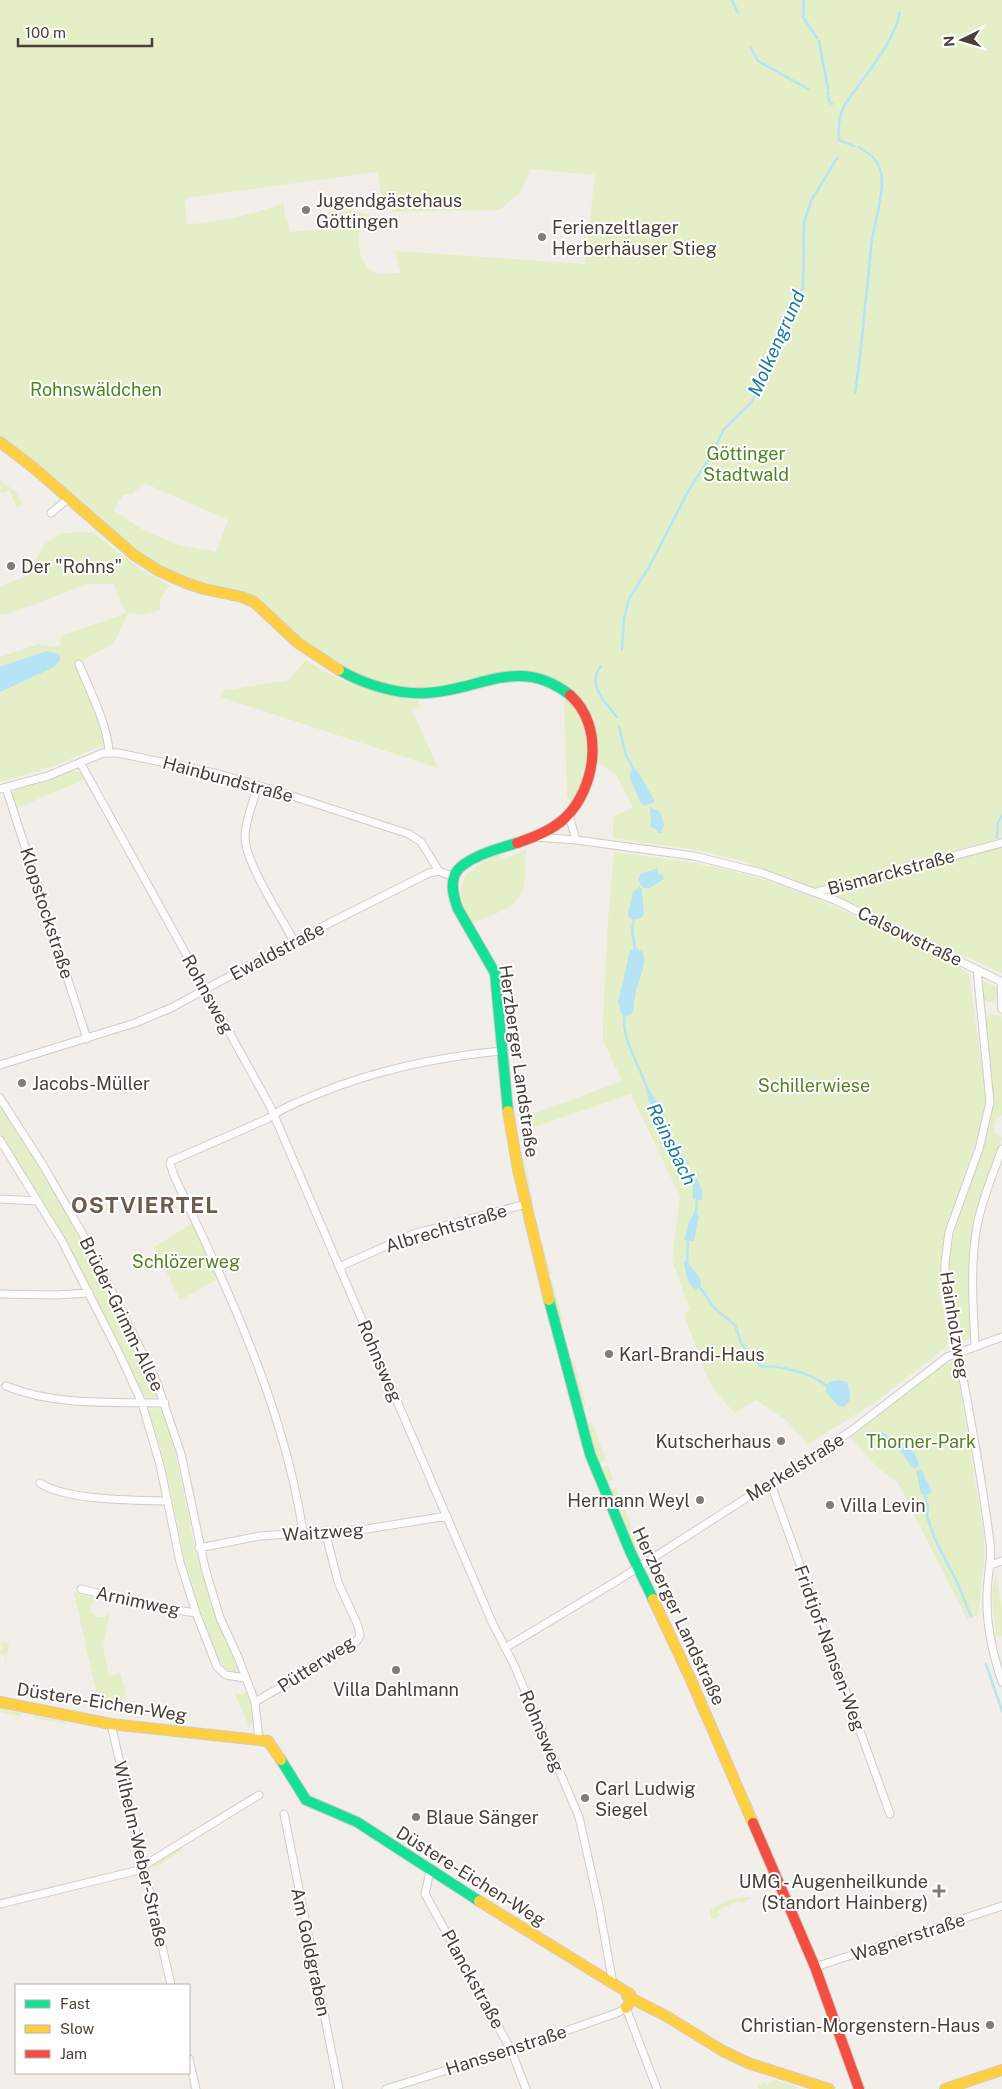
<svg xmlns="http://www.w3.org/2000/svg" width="1002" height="2089" viewBox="0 0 1002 2089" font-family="'Public Sans',sans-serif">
<rect width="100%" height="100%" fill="#f2eeea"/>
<path fill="#e4eec7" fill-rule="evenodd" d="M0,0H1002V973L963,955L962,958C892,925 825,886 751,866V863L697,850L613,838V817L633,807L615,773L597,762L592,723L582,700L561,683L537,673L514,671L442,688L415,690L381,683L355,674L311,649L261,600L249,595L180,578L137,550L0,434ZM531,169L595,175L585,264L395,251L401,273C394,273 383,275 376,273C360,267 355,242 361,228C363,224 368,219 371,215L342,209L331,204L324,229L290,232L288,221L285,218L284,203C254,214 219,223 187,224L185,198L377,172L381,195L393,212L500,210L520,192ZM144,483L228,520L216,552L179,545L143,530L113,510L123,495L132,494ZM632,773H639L643,780L636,792L629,777Z
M0,480L16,492L22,505L17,508L9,490L1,493Z
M73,532H89L96,535L139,568L170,586L160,599V610L142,615L128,613L114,643L76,664L96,711L105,742L103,745L57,765L0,782V657L39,644L55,647L60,645L61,636L127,613L122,606L114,584H88L8,614H0V586L25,577L45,544L61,533H73Z
M306,660C340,683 377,695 418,700L420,707L412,710L438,768L221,697L222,691L289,680Z
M564,700H568C595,728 589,772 571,803L567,796Z
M73,770L82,773L85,779L15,809L12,795L15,790Z
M526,849C525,863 527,884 520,896C513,909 486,917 473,923C449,886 462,870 499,855L505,859Z
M614,852C665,859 716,864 764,880C834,902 898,937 963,969L969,974L986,1096L985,1115L946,1231L939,1287L948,1338L947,1346L874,1403L808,1444L786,1420L756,1400L735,1413L718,1395L706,1375L684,1314L690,1310L672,1260L680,1196L631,1094L522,1131L520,1119L622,1081L603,1040V1019L608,920Z
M984,982L997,988L998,997C994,1003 990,1003 983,1000L982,991Z
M989,1015H1001L1002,1026V1115L996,1118L993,1131L1002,1138C992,1167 979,1196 975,1227C969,1264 970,1301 972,1338L963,1341L953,1279H949C948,1225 976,1179 989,1128C997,1091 989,1054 985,1018Z
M0,1105C59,1195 109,1290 155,1387L157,1394L154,1398L144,1397L116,1338L72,1252L0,1132Z
M521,1158H524L533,1200H530Z
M193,1223L218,1277L216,1280L180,1300L154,1247Z
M542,1242L551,1274L547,1275L539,1243Z
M552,1279L563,1320L559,1321L549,1280Z
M574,1361L586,1405L582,1406L570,1362Z
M951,1362L957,1368L984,1536V1564L978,1615L967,1619L898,1483L878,1468L850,1437L939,1367Z
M157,1408L163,1411C178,1454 183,1494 193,1538C204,1583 220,1626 238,1669L237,1672H230C219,1664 216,1652 210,1640C186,1585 179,1527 166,1469C161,1450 156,1431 149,1413L150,1409Z
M592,1423L606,1460L598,1463L587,1424Z
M608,1465L613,1480L606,1483L601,1469Z
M616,1487L622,1503L616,1505L609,1489Z
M625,1509L637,1543L635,1549L619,1512Z
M996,1571L1002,1610V1636L996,1637L992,1594Z
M74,1592L99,1599L92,1603L90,1611L97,1617H104L110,1612L103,1647L109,1676L120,1673L126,1692L120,1703L114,1700L112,1703L98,1700Z
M6,1642L9,1643L5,1664V1655L0,1654V1651L3,1649L0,1643Z
M246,1692C251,1703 255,1717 250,1728L235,1694L238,1693L239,1695Z
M0,1707L21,1711V1716L0,1712Z
M35,1714L40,1715L43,1718C51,1720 58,1718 67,1720L66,1724L34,1718Z
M181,1847L183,1850L154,1868L152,1865Z
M750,1897L745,1903L735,1901L734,1904L731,1903L729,1906L722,1907L717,1912L721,1914L714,1919L710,1918V1910C721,1902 737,1897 750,1897Z
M776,2080L797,2087L796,2089H759L757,2086L765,2082L767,2085Z"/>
<path fill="#b6e4f4" d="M46,651L59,654L61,659L54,667L0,692V667Z
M633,767L639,773L655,802L644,806L640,801L629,777Z
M650,807L660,812L664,825L661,833H658L657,830L651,827Z
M658,868V874L663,875L664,879C654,884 645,897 638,879L641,874Z
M639,887L643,889L642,893L644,915C639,920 634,921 628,916V913L633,892Z
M635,948L643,952C647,966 639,978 636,991C634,998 635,1005 633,1012L627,1016L622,1015L618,1002L630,951Z
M645,1084H647C652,1096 662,1107 662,1120L657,1121L648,1098Z
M678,1149L689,1163L681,1167L673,1150Z
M697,1178L702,1191V1200L693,1199L692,1179Z
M695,1211L699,1216L694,1241L684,1240L689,1222Z
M684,1262H687L700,1278L701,1284L697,1290C686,1285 686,1272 684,1262Z
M837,1380L847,1382L850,1392V1400L844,1407L838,1406L826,1392V1385L829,1382Z
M882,1432C897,1442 917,1445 919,1466L915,1468C906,1462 907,1459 901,1452C895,1446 885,1446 878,1435Z
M922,1470C924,1478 929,1483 932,1492L927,1495L921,1493L916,1471Z"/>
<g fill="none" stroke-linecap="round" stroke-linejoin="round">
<path stroke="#b6e4f4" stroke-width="2.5" d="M732,0L738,13
M804,0L803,17L817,38
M819,41L828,89
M751,48L758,61L808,89
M828,92L829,101L832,104
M854,146L839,140C836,108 848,101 864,78C879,58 894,37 900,13
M855,393C863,342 866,291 872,240C875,222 885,188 881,172C878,160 868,152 858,147
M622,650L624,618L629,599L649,567L690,488L712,454L724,429L751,403L766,375L775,339L803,288L804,223L811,201L837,158
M601,666C586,685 605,702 617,717
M619,727L626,755L633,768
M997,838L998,823L1002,815
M634,918L632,931L635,949
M625,1014C620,1036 639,1065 646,1086
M659,1119L669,1145L675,1152
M683,1162L694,1181
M696,1213L697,1199
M687,1263L688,1239
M699,1286L714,1308L735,1325L741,1343L760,1366C785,1367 807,1371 827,1386
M924,1493L928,1508L927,1516L934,1537L957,1582L971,1616
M986,1664L1002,1711"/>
<defs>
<path id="street" d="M51,513L69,498
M79,664C90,692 107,722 109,752
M81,764L270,1106L492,1622L514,1665L579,1817L599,1906L613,1984
M258,785C254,801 245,820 245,837C244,860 282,919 294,941
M6,788L87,1039
M0,789L48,776L103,753H118L219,774L280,792L409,834L421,842L439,871
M569,815L576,840
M536,837L576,840L694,856L762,873L835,900L1002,982
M439,871L454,877
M817,892L1002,843
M977,970L990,1102L979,1149L949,1232L945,1263V1283C961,1369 979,1456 990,1543C992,1561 987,1578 987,1596C986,1625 993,1655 1002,1682
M1001,981L1002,1009
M0,1065L135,1023L171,1008L294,941L429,873L439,871
M0,1098L43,1165L86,1240L156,1380L181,1454L205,1568L220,1618L238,1657L255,1702L259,1740
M0,1140L62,1241L120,1355L142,1403L160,1465L180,1562L196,1613L217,1667L226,1675L245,1678
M0,1199L38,1201
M339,1267L413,1234L526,1204
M0,1294L55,1295L89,1293
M975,1345C973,1305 970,1266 977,1226C982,1199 993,1174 1002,1149
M6,1386C55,1406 113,1402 165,1403
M772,1481L773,1490L890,1814
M40,1483C67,1501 134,1500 168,1501
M303,1532C284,1407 229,1292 175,1178L170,1164L171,1161L267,1119C282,1108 298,1102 315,1095C375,1070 437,1057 501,1051
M199,1548L260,1536L367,1529L447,1516
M990,1565L1002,1561
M81,1589L150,1606L196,1613
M505,1648L620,1579L851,1431L947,1357L1002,1337
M255,1702L334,1656L356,1642L360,1636L358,1626L338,1582L325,1531
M111,1724L171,1985
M284,1814L339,2089
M430,1871L425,1894L511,2050L526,2089
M0,1904L135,1871L259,1795
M815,1967L1002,1906
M189,2059L196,2089
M386,2089L511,2050L617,2013L626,2008L657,2089"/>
<path id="fast" d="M339,670C364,684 397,695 427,693C481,690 519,655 570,695
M508,1111L495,973L458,909C454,898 450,885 455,874C463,858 500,848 517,843
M549,1300L590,1454L630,1551L653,1599
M281,1760L306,1800L357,1822L479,1901"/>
<path id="slow" d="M0,442L35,469L134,555L159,571L186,583L204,589L242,597L254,602L298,643L339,670
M508,1111L518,1170L549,1300
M653,1599L691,1680L753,1823
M0,1702L111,1724L268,1741L281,1760
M479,1901L630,1994L632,1999
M627,1996L666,2016L723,2051L748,2063L829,2089
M626,2008L632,1999
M945,2089L1002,2070"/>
<path id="jam" d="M517,843C534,837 551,831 565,818C596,788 605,726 570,695
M753,1823L815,1967L859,2089"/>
</defs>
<use href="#street" stroke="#d0ccc7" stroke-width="9"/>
<use href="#fast" stroke="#d4ccc1" stroke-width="12"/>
<use href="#slow" stroke="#d4ccc1" stroke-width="12"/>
<use href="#jam" stroke="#d4ccc1" stroke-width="12"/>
<use href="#street" stroke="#fdfcfc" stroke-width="7"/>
<use href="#fast" stroke="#16e098" stroke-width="10"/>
<use href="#slow" stroke="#ffcf43" stroke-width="10"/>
<use href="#jam" stroke="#f24e42" stroke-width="10"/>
</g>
<g fill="#847c74" stroke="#fff" stroke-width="2">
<circle cx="306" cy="210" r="5"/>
<circle cx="542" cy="237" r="5"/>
<circle cx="11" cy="566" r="5"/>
<circle cx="22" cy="1083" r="5"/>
<circle cx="609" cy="1354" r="5"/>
<circle cx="781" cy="1441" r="5"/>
<circle cx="700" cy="1500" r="5"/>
<circle cx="830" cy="1505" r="5"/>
<circle cx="396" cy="1670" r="5"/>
<circle cx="585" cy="1798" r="5"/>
<circle cx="416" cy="1817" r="5"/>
<path d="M936.5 1883.5h5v5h5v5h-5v5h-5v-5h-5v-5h5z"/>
<circle cx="990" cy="2025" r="5"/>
</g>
<g text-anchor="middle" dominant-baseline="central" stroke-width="4" stroke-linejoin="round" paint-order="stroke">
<g font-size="18" fill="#493f35" stroke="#fff" text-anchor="start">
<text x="316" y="200">Jugendgästehaus<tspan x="316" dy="21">Göttingen</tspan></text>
<text x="552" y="227">Ferienzeltlager<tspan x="552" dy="21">Herberhäuser Stieg</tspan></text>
<text x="21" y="566">Der "Rohns"</text>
<text x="32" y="1083">Jacobs-Müller</text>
<text x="619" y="1354">Karl-Brandi-Haus</text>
<text x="771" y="1441" text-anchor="end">Kutscherhaus</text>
<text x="690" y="1500" text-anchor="end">Hermann Weyl</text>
<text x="840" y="1505">Villa Levin</text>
<text x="396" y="1689" text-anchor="middle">Villa Dahlmann</text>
<text x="595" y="1788">Carl Ludwig<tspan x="595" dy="21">Siegel</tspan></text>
<text x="426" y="1817">Blaue Sänger</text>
<text x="928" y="1881" text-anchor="end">UMG - Augenheilkunde<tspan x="928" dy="21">(Standort Hainberg)</tspan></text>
<text x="980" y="2025" text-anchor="end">Christian-Morgenstern-Haus</text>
</g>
<g font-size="18" fill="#528321" stroke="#fff">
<text x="96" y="389">Rohnswäldchen</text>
<text x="746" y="453">Göttinger<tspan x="746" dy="21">Stadtwald</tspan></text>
<text x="814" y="1085">Schillerwiese</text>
<text x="186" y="1261">Schlözerweg</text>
<text x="921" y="1441">Thorner-Park</text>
</g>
<g font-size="18" fill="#493f35" stroke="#fff">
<text transform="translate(228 779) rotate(15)">Hainbundstraße</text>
<text transform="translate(891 872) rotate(-15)">Bismarckstraße</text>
<text transform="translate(47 913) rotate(72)">Klopstockstraße</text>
<text transform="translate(910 936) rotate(26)">Calsowstraße</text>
<text transform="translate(277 951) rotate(-28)">Ewaldstraße</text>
<text transform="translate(208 994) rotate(61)">Rohnsweg</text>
<text transform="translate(519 1061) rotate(82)">Herzberger Landstraße</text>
<text transform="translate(446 1228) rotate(-17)">Albrechtstraße</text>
<text transform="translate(122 1314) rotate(64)">Brüder-Grimm-Allee</text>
<text transform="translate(955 1325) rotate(81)">Hainholzweg</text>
<text transform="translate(380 1361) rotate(67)">Rohnsweg</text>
<text transform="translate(795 1467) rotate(-32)">Merkelstraße</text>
<text transform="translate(323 1532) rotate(-4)">Waitzweg</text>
<text transform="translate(138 1601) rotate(12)">Arnimweg</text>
<text transform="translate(679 1616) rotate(65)">Herzberger Landstraße</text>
<text transform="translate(830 1648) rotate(70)">Fridtjof-Nansen-Weg</text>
<text transform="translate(316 1664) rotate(-33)">Pütterweg</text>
<text transform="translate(102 1702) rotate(9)">Düstere-Eichen-Weg</text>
<text transform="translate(542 1731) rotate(67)">Rohnsweg</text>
<text transform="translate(141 1854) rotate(77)">Wilhelm-Weber-Straße</text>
<text transform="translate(471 1876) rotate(32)">Düstere-Eichen-Weg</text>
<text transform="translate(908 1937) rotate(-18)">Wagnerstraße</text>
<text transform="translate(311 1952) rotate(78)">Am Goldgraben</text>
<text transform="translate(473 1979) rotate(61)">Planckstraße</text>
<text transform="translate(506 2050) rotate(-18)">Hanssenstraße</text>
</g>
<g font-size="19" font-style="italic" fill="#1e799f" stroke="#fff">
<text transform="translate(776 343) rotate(-66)">Molkengrund</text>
<text transform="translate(672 1144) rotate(64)">Reinsbach</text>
</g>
<g font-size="22" font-weight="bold" letter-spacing="1" fill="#6e5b4b" stroke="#fff">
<text x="145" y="1205">OSTVIERTEL</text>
</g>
</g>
<rect x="15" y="1984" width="175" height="90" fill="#ffffff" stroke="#b6b2ae"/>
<rect x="25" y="2000" width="25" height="8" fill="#16e098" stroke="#b6b2ae"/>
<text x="60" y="2009" font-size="15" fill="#493f35">Fast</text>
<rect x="25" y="2025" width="25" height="8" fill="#ffcf43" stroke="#b6b2ae"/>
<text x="60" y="2034" font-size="15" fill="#493f35">Slow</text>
<rect x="25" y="2050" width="25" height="8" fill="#f24e42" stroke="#b6b2ae"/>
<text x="60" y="2059" font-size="15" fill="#493f35">Jam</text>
<g transform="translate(962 40) rotate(265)" stroke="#ffffff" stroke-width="4" paint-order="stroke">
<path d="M0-4L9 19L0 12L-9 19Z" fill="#493f35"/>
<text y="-8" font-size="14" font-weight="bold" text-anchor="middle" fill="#493f35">N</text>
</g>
<path d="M18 38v8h134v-8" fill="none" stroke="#493f35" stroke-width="2.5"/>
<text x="25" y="38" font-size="15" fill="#493f35" stroke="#ffffff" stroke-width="4" paint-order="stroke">100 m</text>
</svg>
